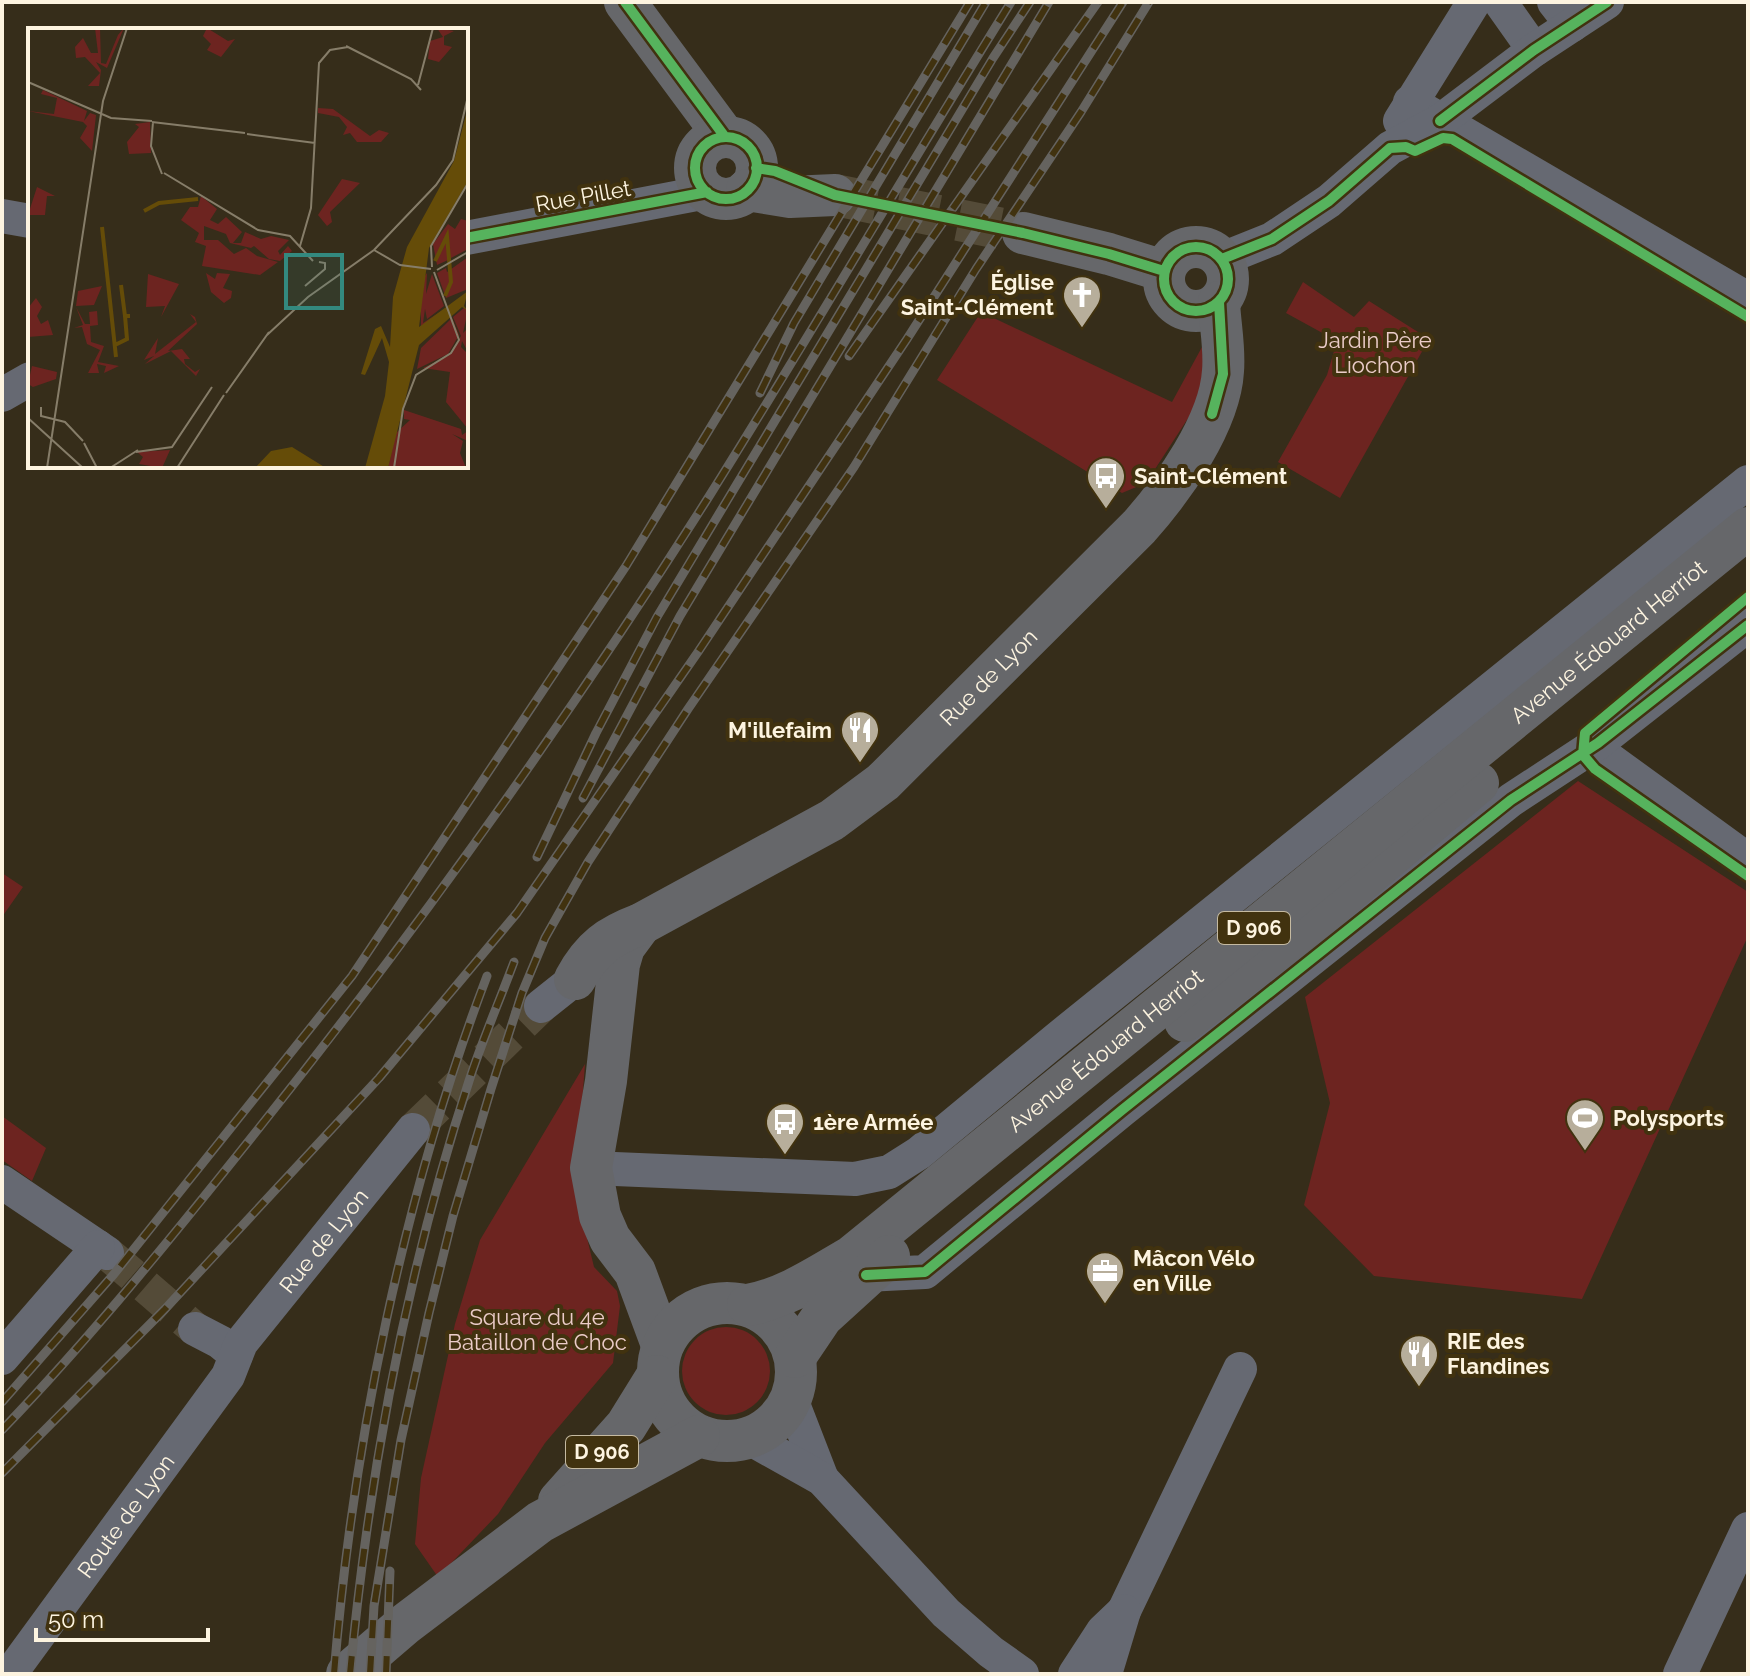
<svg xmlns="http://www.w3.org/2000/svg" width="1750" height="1676" viewBox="0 0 1750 1676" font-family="Raleway,sans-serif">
<rect width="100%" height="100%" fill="#362d1a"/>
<path fill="#6d2420" d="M1303,282L1354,317L1369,301L1429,339L1340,498L1278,462L1327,375L1337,341L1286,313Z
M981,312L1172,402L1202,347L1207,389L1146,483L1122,493L937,380Z
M1578,781L1748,892V936L1582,1299L1374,1276L1304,1205L1330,1103L1305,997Z
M2,873L23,887L2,917Z
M585,1064L577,1169L581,1213L594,1267L617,1291L620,1306L613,1363L545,1443L498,1514L438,1577L415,1544L421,1478L455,1324L480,1240Z
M2,1116L46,1148L32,1181L2,1160Z
M682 1371a44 44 0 1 1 88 0a44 44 0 1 1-88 0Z"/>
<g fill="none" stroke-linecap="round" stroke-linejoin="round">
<path stroke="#544b38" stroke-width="34" stroke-dasharray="34 17" stroke-linecap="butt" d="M413,1130L541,1006
M107,1253L195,1329"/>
<path stroke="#544b38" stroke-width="42" stroke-dasharray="42 21" stroke-linecap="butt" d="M835,195L1023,233"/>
<g stroke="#666972" stroke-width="34">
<path d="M1500,2L1534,50"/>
<path d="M1554,2L1572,25"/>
<path d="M1410,102L1748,299"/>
<path d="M1400,121L1474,2"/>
<path d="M2,216L30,221"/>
<path d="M466,238L707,192"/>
<path d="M1222,259L1272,239L1329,201L1390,148L1440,121L1534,50L1607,2"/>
<path d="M2,395L30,379"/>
<path d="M1598,743L1602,754L1748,860"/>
<path d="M541,1006L575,979"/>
<path d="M591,1168L855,1179L889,1172L919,1153L1058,1038L1748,482"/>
<path d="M2,1182L107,1253"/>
<path d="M866,1275L925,1272L1122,1110L1511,800L1598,743L1748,625"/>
<path d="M195,1329L220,1342L236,1355"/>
<path d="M2,1358L98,1247"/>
<path d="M791,1399L822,1479"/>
<path d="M749,1438L822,1479L946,1613L991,1652L1022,1674"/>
<path d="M1124,1611L1240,1369"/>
<path id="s1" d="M10,1674L228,1376L241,1343L413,1130"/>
<path d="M1075,1674L1103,1631L1124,1611L1105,1674"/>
<path d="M1680,1674L1748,1529"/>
</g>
<g stroke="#66676a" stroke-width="42">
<path d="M625,2L725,137"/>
<circle cx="726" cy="168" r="31"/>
<path d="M747,190L790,197L835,195"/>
<path d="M1023,233L1109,254L1164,271"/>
<circle cx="1196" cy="279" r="32"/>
<path d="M641,924L624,947L619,964L606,1081L591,1168L600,1216L610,1239L635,1272L662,1345"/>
<path id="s2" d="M575,979C592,948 609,936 641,924L832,820L883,782L1139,527C1173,489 1220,423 1223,371C1225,348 1220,325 1219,302"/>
<path d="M1185,1021L1317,918L1478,783"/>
<circle cx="727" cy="1372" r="69"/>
<path id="s3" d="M748,1305C786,1298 818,1276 851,1257L1748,528"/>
<path d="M795,1357L822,1317L889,1256"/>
<path d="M559,1501L626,1426L657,1376"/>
<path d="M347,1674L404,1625L540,1522L699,1436"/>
</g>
<defs>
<path id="rail" d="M849,356L1098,2
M760,393L794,323L986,2
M583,798L680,616L1049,2
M537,857L596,733L657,617L993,58L1030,2
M2,1402L114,1274L352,976L626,566L970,2
M2,1430C93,1335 177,1231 259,1128C420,926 570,716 708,498C811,334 909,166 1011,2
M2,1473L165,1309L379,1078L517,913L698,652L907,339L1123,2
M334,1674C353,1442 404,1193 487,976
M350,1674C369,1474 406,1273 469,1081C482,1041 499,1002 514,962
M370,1674L374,1606L401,1440L429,1313L453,1216L491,1089L522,993L545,938L588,862L688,709L854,467L976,269L1081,112L1149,2
M386,1674L390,1571"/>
</defs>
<use href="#rail" stroke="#65635f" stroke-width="9"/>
<use href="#rail" stroke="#41320f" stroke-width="6" stroke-dasharray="18" stroke-linecap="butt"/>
<defs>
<path id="cycleway" d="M625,2L725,137
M1440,121L1534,50L1607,2
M695 168a31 31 0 1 1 62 0a31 31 0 1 1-62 0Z
M756,168L775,171L835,195L1023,233L1109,254L1164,271
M466,238L707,192
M1164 279a32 32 0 1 1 64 0a32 32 0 1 1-64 0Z
M1222,259L1272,239L1329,201L1390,148L1406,147L1415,151L1443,138L1452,139L1748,317
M1212,414L1223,374L1219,302
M1748,597L1585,733L1583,755L1595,769L1748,876
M866,1275L925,1272L1122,1110L1511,800L1598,743L1748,625"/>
</defs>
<use href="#cycleway" stroke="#41320f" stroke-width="15"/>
<use href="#cycleway" stroke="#56b35d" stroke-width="10"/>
</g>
<defs>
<symbol id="church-pin" viewBox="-11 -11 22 30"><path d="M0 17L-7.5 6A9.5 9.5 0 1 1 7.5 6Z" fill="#b7ae9b" stroke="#41320f"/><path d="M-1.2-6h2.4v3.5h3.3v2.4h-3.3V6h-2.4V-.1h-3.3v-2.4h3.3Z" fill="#fff"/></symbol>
<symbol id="bus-pin" viewBox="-11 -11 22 30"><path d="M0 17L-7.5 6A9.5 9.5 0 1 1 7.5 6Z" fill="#b7ae9b" stroke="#41320f"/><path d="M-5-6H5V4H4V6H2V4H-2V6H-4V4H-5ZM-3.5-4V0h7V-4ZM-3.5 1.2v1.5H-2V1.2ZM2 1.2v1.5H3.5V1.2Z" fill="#fff"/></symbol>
<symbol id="restaurant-pin" viewBox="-11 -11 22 30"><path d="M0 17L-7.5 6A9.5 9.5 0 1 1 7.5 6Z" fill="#b7ae9b" stroke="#41320f"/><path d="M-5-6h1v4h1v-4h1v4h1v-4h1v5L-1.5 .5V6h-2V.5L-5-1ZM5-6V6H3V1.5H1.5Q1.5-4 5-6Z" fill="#fff"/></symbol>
<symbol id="stadium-pin" viewBox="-11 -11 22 30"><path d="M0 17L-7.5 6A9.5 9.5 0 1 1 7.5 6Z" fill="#b7ae9b" stroke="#41320f"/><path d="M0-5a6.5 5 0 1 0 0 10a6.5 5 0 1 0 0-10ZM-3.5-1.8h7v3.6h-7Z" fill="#fff"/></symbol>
<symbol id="office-pin" viewBox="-11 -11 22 30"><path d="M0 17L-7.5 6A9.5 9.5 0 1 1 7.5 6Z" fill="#b7ae9b" stroke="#41320f"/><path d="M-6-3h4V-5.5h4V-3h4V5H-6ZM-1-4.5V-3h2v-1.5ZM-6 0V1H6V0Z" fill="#fff"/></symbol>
</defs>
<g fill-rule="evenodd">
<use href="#church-pin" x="1060" y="273" width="44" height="60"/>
<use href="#bus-pin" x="1084" y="454" width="44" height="60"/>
<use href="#restaurant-pin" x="838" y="708" width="44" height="60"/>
<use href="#stadium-pin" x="1563" y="1096" width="44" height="60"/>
<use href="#bus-pin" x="763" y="1100" width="44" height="60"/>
<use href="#office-pin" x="1083" y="1249" width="44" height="60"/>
<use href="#restaurant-pin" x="1397" y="1332" width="44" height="60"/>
</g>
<g text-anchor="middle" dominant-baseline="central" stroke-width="8" stroke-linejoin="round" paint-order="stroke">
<g fill="#41320f" stroke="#c5baa1" stroke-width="2">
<rect x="1218" y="912" width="72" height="32" rx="6"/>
<rect x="566" y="1436" width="72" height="32" rx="6"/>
</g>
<g font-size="20" font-weight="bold" fill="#fdf4e0">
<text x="1254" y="928">D 906</text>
<text x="602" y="1452">D 906</text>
</g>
<g font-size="22" fill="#fdf4e0" stroke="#41320f">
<text transform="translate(583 196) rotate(-10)">Rue Pillet</text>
<text stroke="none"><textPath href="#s3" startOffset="1090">Avenue Édouard Herriot</textPath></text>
<text stroke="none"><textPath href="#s2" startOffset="518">Rue de Lyon</textPath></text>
<text stroke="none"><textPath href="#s3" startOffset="442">Avenue Édouard Herriot</textPath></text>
<text stroke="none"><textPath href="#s1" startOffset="536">Rue de Lyon</textPath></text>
<text stroke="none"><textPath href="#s1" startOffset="196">Route de Lyon</textPath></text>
</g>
<g font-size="22" font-weight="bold" fill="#fdf4e0" stroke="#41320f" text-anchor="start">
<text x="1054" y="282" text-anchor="end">Église<tspan x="1054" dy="25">Saint-Clément</tspan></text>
<text x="1134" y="476">Saint-Clément</text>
<text x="832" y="730" text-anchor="end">M'illefaim</text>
<text x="1613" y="1118">Polysports</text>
<text x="813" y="1122">1ère Armée</text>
<text x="1133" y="1258">Mâcon Vélo<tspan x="1133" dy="25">en Ville</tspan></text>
<text x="1447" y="1341">RIE des<tspan x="1447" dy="25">Flandines</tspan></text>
</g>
<g font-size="22" fill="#ebccc9" stroke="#41320f">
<text x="1375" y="340">Jardin Père<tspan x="1375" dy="25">Liochon</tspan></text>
<text x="537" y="1317">Square du 4e<tspan x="537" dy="25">Bataillon de Choc</tspan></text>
</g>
</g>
<g transform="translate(28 28)">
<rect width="440" height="440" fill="#362d1a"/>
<path d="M67,0H72L73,35L78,36L90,7L96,0L79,40L68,34L73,42L71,58H60L72,45L57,29L48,30L47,19L55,10L63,25H70ZM179,0L200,13L207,11L193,29L179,22L183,16L175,8ZM409,0L426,3L416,8V17L424,19L411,34L400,31L402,13L415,9ZM15,62L59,83L56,93L62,85L68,87L64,123L52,110L59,98L55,94L0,83L26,86L29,70L13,66ZM290,80L305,81L342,108L351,102L361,105L353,114H329L322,105L315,107L319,99L311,89L290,85ZM122,94L123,125L101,126L99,114L111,99L107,96ZM314,151L332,155L302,184L304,194L299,198L290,187ZM9,159L27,168H19L17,187H0ZM173,168L189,181L182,192L190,196L198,189L214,204L205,215H213L217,204L233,211L243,208L261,212L250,223L252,227L260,218L264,223L252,233L241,231L226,218L223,220L202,215L198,206L176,198V212H190L206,226L218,220L229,228L250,234L232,247L174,238L178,218L167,214L171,205L153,192L162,179H170ZM433,191L440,193V221L421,231V211L420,232L409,237L405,216L420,196L427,201ZM440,229V261L418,270L409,245L418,240L419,244ZM178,245L187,251L189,245L202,246L195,260L204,263L203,270L196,275L183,264ZM399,245L398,266L404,246L416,278L399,291L397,281L395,295L418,280L393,300V254ZM120,246L151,256L133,289L137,278L118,279ZM74,258L66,277L48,278L50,263ZM8,270L14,279L9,288L13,296L20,292L25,307L0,309V280ZM48,279L57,296H62L61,284L69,283L70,297L62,298L63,314L76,318L70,334L91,338L76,345L78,338L69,336L71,345H60L72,322L59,316L54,299L46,300L55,297ZM436,280L440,282L435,305L440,300V324L434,313L433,319L440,326V401L418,374L422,344L395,340L420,328L433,308L425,289ZM162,286L167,289L169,296L140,323L154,321L162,331H156L157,336L167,344L172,341L168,348L143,323L117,336L126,328L116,332L130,310L127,326L168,294ZM424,290L431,307L420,326L389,341L393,320ZM4,338L29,344L28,351L5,359L0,356ZM376,382L433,401L434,407L440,403V413L424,406L435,413L432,425L438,440H360L368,405L382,392L376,391ZM142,422L134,440L111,436L115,429L109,424Z" fill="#6d2420"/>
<path d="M440,79V153L401,220L391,299L440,263L436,278L440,283L434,279L391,317L360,440H337L357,368L361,334L354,310L337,347L333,346L347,301L353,298L362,319L365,269L379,219L426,133ZM264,419L298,440H227L243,423Z" fill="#654c08"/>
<path fill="none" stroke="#654c08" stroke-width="4" d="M116,183L131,175L170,171M74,199L88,329M407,233L419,208L423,254L417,268M93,257L97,288H102M87,317L99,311L97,288"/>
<path fill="none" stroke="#867d69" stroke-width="2" d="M318,18L383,51L393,62M0,54L83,90L124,93M390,57L405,0M124,94L217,105M125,94L123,118L134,146M219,106L287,115M136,145L230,202L262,208L285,233M272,218L283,180L291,35L302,22L320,19M346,222L372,237L403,241M404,239L403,218L440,155M409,242L440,224M277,258L297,241V235L291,234M239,307L280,269L346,222L408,157L425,132L440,68M198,365L241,304M13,379V388L37,394L55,413M0,390L55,440M56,415L69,440M108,424L144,419L184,359M19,440L75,73L99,0M82,440L110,422M149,440L196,367M366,440L375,381L388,347L423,325L431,312L406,244"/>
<path fill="#33897f" fill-opacity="0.15" stroke="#33897f" stroke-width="4" d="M258,227H314V280H258Z"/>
<rect width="440" height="440" fill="none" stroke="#fdf4e0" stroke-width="4"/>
</g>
<rect width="1750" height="1676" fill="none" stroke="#fdf4e0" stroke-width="8"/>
<path d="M36 1628v12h172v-12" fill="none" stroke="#fdf4e0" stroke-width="4"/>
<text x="48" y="1628" font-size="24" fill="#fdf4e0" stroke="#41320f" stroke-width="6" paint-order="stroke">50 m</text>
</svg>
